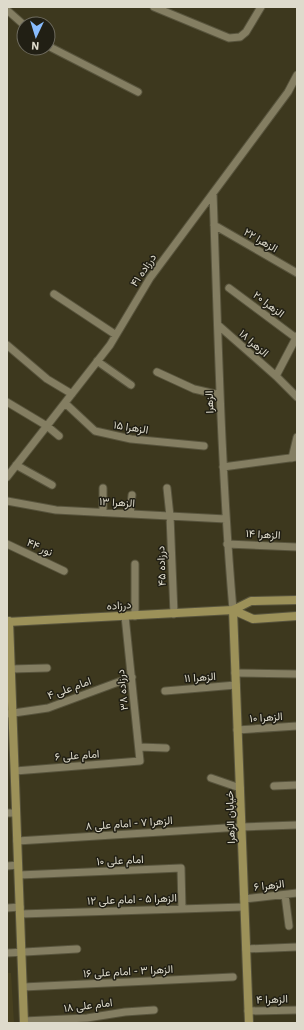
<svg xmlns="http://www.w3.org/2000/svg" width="304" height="1030" viewBox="0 0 304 1030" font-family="'IBM Plex Sans',Vazirmatn,sans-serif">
<rect width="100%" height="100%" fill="#3d381e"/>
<path fill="#47401f" d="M7,973H11L14,1023H7Z"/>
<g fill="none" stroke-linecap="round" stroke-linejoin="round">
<defs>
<path id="street" d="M154,7L229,38L240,37L246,32L261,7
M7,10L24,25
M48,45L52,48L138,92
M213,193C218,332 221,471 233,610
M214,225L297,273
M229,288L296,338
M54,294L116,335
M218,325L276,376
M297,336L276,376L297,397
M7,345L47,379L72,394
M97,361L131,385
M157,372L194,389L220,395
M7,402L47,426L59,436
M65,403L95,431L131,439L204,446
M292,458L297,437
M16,465L52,485
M223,467L297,457
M7,477L110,345L150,278L288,92L297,75
M167,488L170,516L174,614
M7,501L56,510L226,519
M103,512V488
M130,514L132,495
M7,544L64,571
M227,544L297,547
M135,616V564
M11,669L47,668
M235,673L297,674
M165,691L236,685
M7,714L48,708L132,677
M237,730L297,726
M139,747L166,748
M15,771L140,761L125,616
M211,778L240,788
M274,786L297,785
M7,813H16
M17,841L241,827L297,825
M7,866L18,865
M19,875L181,868L182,909
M285,895L289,926
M244,899L297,893
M7,908L20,907
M20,914L244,907
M246,949L297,947
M7,953L77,949
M23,987L233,977
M248,1011L297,1010
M24,1021L87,1018L125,1012L154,1010"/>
<path id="secondary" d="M233,610L249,1023
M233,610L253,619L297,616
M9,621L24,1023
M7,622L233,610L251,601L297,600"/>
</defs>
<use href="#street" stroke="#58543d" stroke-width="9"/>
<use href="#secondary" stroke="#58543d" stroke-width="10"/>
<use href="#street" stroke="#847e62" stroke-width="7"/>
<use href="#secondary" stroke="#9c9159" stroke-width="8"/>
</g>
<g text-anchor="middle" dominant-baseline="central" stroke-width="3" stroke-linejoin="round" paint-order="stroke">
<g font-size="11" fill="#dedbcc" stroke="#211f14">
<text transform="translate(261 240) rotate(30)">الزهرا ۲۲</text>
<text transform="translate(143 270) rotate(-56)">درزاده ۴۱</text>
<text transform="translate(269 304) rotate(37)">الزهرا ۲۰</text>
<text transform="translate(254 343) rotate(41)">الزهرا ۱۸</text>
<text transform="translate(209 402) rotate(-92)">الزهرا</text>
<text transform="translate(131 427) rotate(9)">الزهرا ۱۵</text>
<text transform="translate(117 502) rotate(3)">الزهرا ۱۳</text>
<text transform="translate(263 534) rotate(3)">الزهرا ۱۴</text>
<text transform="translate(40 547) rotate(25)">نور ۴۴</text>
<text transform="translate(161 566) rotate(-92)">درزاده ۴۵</text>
<text transform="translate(119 605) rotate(-3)">درزاده</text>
<text transform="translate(200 677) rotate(-4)">الزهرا ۱۱</text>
<text transform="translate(69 688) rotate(-20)">امام علی ۴</text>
<text transform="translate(122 690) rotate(-96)">درزاده ۳۸</text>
<text transform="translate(266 717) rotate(-4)">الزهرا ۱۰</text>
<text transform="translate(77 755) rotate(-4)">امام علی ۶</text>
<text transform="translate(230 817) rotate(-92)">خیابان الزهرا</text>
<text transform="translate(129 823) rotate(-4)">الزهرا ۷ - امام علی ۸</text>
<text transform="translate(120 860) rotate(-3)">امام علی ۱۰</text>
<text transform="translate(269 885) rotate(-7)">الزهرا ۶</text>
<text transform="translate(132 899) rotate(-2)">الزهرا ۵ - امام علی ۱۲</text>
<text transform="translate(128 971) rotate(-3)">الزهرا ۳ - امام علی ۱۶</text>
<text transform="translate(272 999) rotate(-2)">الزهرا ۴</text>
<text transform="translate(88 1005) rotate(-7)">امام علی ۱۸</text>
</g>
</g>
<rect width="304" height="1030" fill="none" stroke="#dedbcc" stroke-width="16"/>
<g transform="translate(36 36) rotate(184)"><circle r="19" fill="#211f14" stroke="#6d6a5e"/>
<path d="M0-3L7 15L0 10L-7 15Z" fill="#88bbfc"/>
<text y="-6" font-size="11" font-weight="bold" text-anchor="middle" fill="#dedbcc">N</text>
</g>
</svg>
